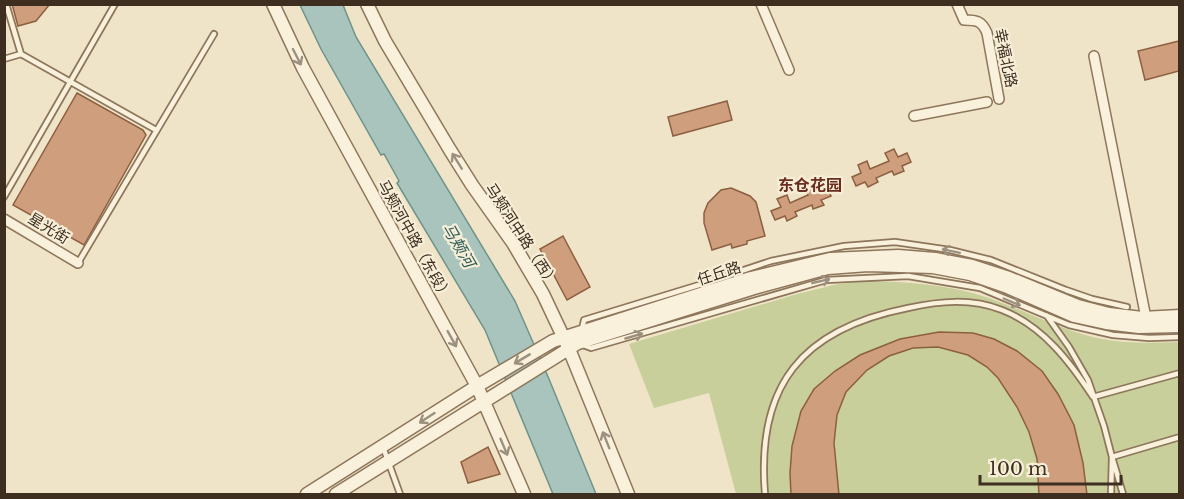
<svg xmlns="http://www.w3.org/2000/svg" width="1184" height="499" viewBox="0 0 1184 499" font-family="'Libre Baskerville','Noto Sans SC',serif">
<rect width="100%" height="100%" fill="#f0e4c8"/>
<path fill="#c9cf9b" d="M871,281C907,282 941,284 976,294C1017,306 1055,328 1097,338C1124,344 1152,343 1179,342V494H736L709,393L654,408L629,344L797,294L838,284Z"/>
<path fill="#a9c4bc" stroke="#6f938a" stroke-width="1.5" d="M300,5H343L356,37L515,301L549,379L596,494H553L485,330L397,183L399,181L384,154L381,155L321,49Z"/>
<path fill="#cf9f7d" stroke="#8d5f41" stroke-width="1.5" d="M12,4H50L36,21L18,26Z
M1179,41V71L1145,80L1138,51Z
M77,93L143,130L146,135L84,245L13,205Z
M727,101L732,120L673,136L668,117Z
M894,149L898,157L907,153L911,162L902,166L904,171L894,175L892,171L876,178L878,182L868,187L865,182L856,186L852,177L861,173L858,165L867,161L870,169L889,161L885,153Z
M814,183L817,191L827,187L831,196L821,200L824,205L813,209L812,205L795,212L797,216L787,221L785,216L775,220L771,211L781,207L777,199L787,195L790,203L808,195L805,187Z
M731,188L750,196L756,202L765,236L747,241V244L732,248L731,244L712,250L704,223V213L708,203L721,190Z
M563,236L590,287L567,300L540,249Z
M939,332L973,333L994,339L1017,351L1042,371L1058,394L1074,425L1083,463L1087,495H1039L1037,459L1029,432L1017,407L998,378L987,367L968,355L938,347L913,348L889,356L867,370L846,392L837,415L834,443L839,495H791L790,473L792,446L801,411L814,389L835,371L860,355L900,339Z
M488,447L500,474L468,483L461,462Z"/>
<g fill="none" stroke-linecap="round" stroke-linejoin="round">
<defs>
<path id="service" d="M6,4L21,54L156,130
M4,59L21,54
M4,197L115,4
M78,263L214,34
M1047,316L1069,347L1088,380L1104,426L1112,457L1111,494
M582,329L584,320L702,284L771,261L844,246L895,242L950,250L991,260L1066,290L1092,299L1127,307
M583,345L591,348L826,280L908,276L980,288L1069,325L1113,335L1149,338L1180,337
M1093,397L1180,373
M383,447L400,494
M765,494C756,386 801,329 908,308C940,301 971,298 1002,310C1043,326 1070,362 1093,397
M1123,494L1112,457L1180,437"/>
<path id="minor" d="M761,4L789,70
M957,4L964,20C977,20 982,21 987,33L999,99
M1094,56L1146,318
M914,116L987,102
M4,219L78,263"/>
<path id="tertiary" d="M273,4L303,68L477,386L524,494
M367,4L385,41L450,150L472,185L513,243L543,294L569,349L628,494
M307,494L477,386L553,341L751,278L830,259L898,256L935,259L972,266L1009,278L1078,306L1109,314L1142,318L1180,316
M336,494L578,343L754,288L828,268L868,265L933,267L970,274L1005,286L1074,316L1106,323L1139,327L1180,326"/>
</defs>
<use href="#service" stroke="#8d765c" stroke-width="8"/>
<use href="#minor" stroke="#8d765c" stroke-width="12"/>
<use href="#tertiary" stroke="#8d765c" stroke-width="15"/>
<use href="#service" stroke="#faf1dc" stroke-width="4.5"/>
<use href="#minor" stroke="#faf1dc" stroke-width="9"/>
<use href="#tertiary" stroke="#faf1dc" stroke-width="12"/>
</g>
<defs><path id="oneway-shaft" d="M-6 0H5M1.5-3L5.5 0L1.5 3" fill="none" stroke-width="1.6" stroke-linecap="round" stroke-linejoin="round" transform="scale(1.5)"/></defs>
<g stroke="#9c907e">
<use href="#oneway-shaft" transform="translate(297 57) rotate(63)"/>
<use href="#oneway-shaft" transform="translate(457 161) rotate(-122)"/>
<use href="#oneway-shaft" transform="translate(951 251) rotate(-168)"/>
<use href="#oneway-shaft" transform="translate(821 281) rotate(-13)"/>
<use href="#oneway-shaft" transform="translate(1012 302) rotate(23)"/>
<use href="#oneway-shaft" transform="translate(634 336) rotate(-16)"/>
<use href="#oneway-shaft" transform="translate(452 339) rotate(61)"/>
<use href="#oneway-shaft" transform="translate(522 359) rotate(149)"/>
<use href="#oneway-shaft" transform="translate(427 418) rotate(147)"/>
<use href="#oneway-shaft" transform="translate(606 440) rotate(-112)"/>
<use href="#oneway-shaft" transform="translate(504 447) rotate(67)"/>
</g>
<g text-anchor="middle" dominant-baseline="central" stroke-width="4.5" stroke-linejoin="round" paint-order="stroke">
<g font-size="15" fill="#3d2e20" stroke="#f7eed8">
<text transform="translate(1006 58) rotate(78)">幸福北路</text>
<text transform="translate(49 228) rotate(31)">星光街</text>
<text transform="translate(522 235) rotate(57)">马颊河中路（西）</text>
<text transform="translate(415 240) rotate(61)">马颊河中路（东段）</text>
<text transform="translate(719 273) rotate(-18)">任丘路</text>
</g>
<g font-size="16" font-weight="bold" fill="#6b2e1e" stroke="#f7eed8">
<text x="810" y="185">东仓花园</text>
</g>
<g font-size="16" font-style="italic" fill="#2f5d5a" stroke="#f7eed8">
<text transform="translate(459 245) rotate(60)">马颊河</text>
</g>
</g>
<rect width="1184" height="499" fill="none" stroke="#3d2e20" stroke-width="12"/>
<path d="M980 475v9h141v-9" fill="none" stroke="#3d2e20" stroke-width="3"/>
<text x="989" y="475" font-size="18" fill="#3d2e20" stroke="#f7eed8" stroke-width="4.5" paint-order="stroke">100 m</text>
</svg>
